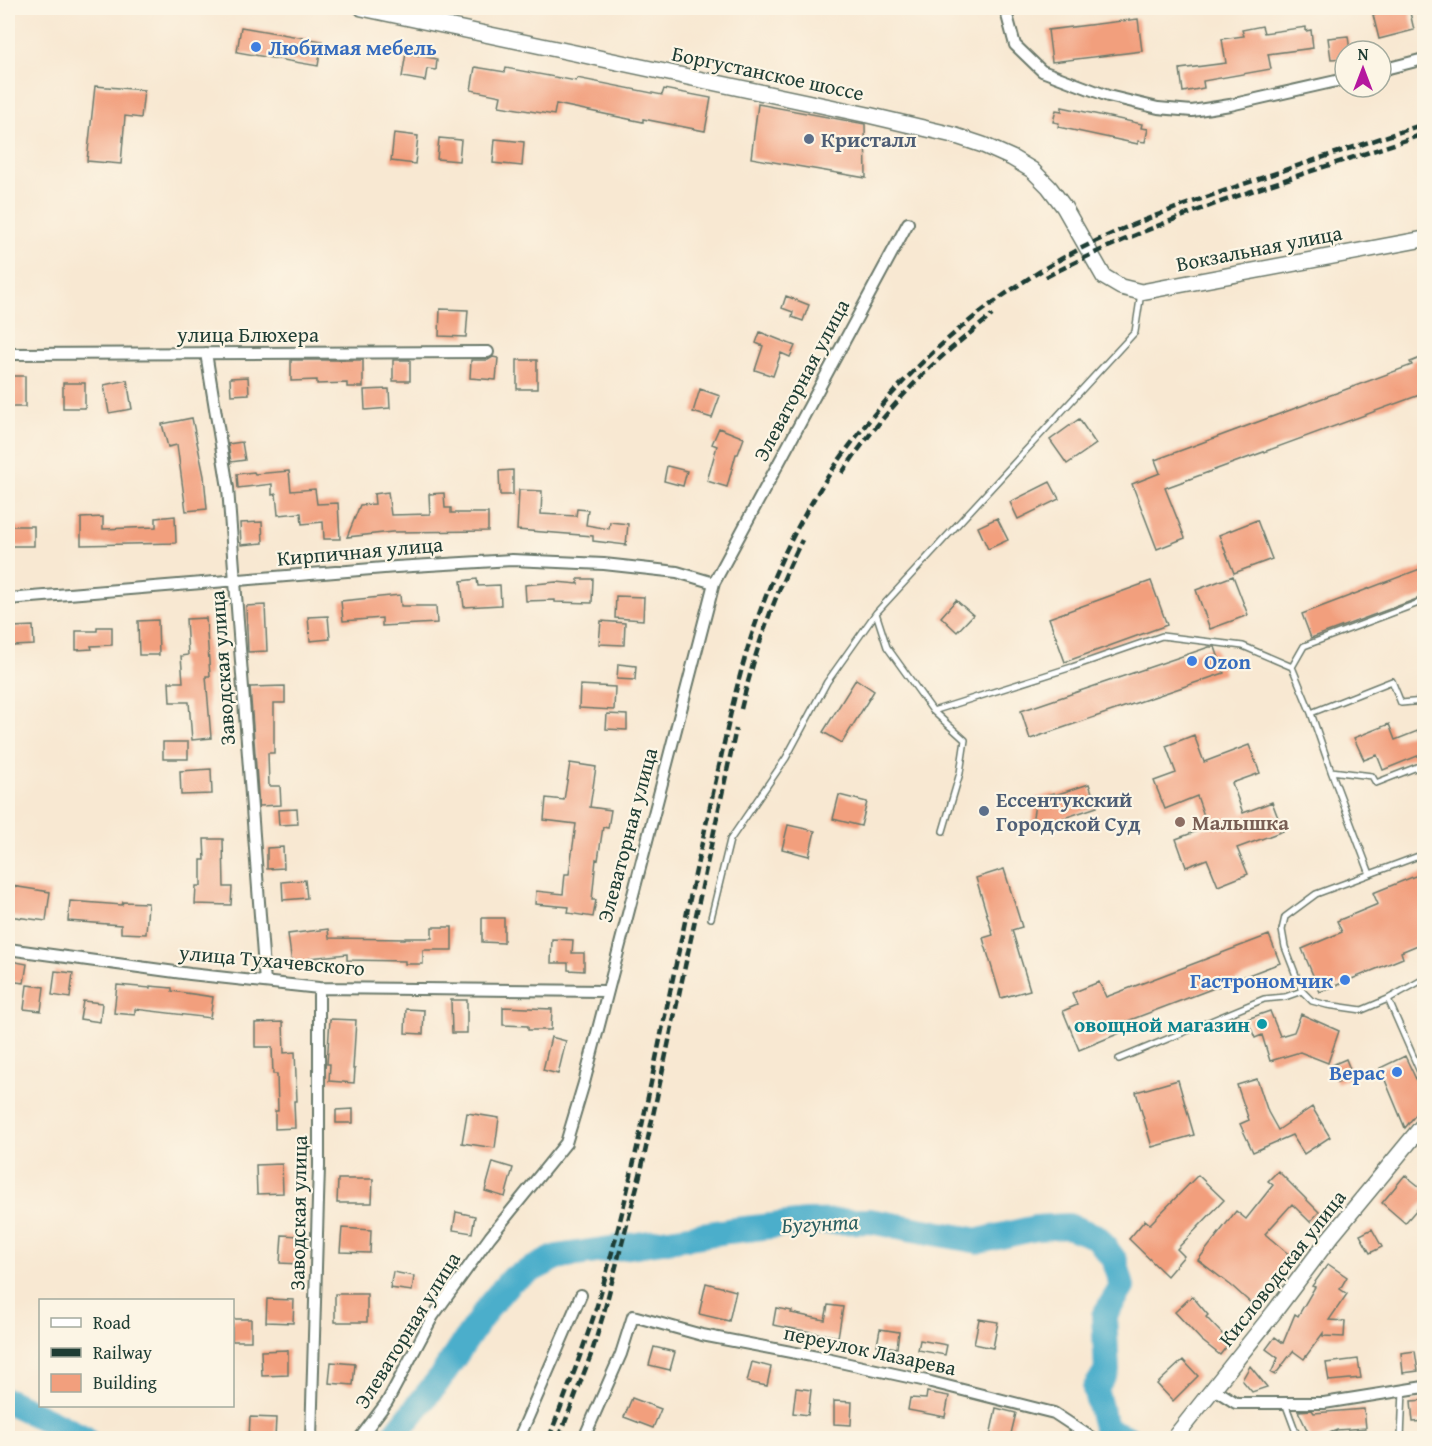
<svg xmlns="http://www.w3.org/2000/svg" width="1432" height="1446" viewBox="0 0 1432 1446" font-family="'Gentium Book Plus',serif">
<rect width="100%" height="100%" fill="#fcf5e5"/>
<filter id="ink" filterUnits="userSpaceOnUse"><feTurbulence type="fractalNoise" baseFrequency=".0167" numOctaves="2"/><feDisplacementMap in="SourceGraphic" scale="12" xChannelSelector="R" yChannelSelector="G"/><feConvolveMatrix kernelMatrix="1 2 1 2 8 2 1 2 1" color-interpolation-filters="sRGB"/></filter>
<filter id="wash" filterUnits="userSpaceOnUse"><feTurbulence type="fractalNoise" baseFrequency=".008" numOctaves="4" result="noise"/><feDisplacementMap in="SourceGraphic" scale="24" xChannelSelector="R" yChannelSelector="G"/><feGaussianBlur stdDeviation="1.35" result="paint"/><feColorMatrix in="noise" values="0 0 0 0 0 0 0 0 0 0 0 0 0 0 0 0 0 1.4 0 .05"/><feComposite in="paint" operator="in"/></filter>
<g filter="url(#wash)">
<rect width="100%" height="100%" fill="#f8e8d2"/>
<g fill="none" stroke-linecap="round" stroke-linejoin="round">
<path stroke="#4baecb" stroke-width="26" d="M8,1401L84,1438
M392,1438L438,1381L489,1306L511,1280L557,1257L728,1231L806,1222L870,1221L979,1241L1036,1228L1068,1226L1097,1237L1115,1261L1122,1287L1104,1316L1107,1371L1095,1389L1106,1430L1127,1438"/>
</g>
<g id="blocks">
<path fill="#f29f7d" d="M1401,8H1409L1414,30L1379,39L1373,15Z
M1138,19L1142,51L1052,62L1048,30Z
M1262,26L1264,33L1306,27V31L1311,30L1313,48L1268,54L1271,69L1203,81L1204,88L1183,92L1180,69L1226,63L1222,39L1244,36L1242,30Z
M241,27L322,41L318,66L237,52Z
M1348,36L1350,51H1345V58L1331,59L1328,38Z
M406,53L437,59L436,70L427,69L425,81L402,77Z
M475,67L505,72L506,68L576,81L577,78L662,95L664,89L711,98L705,131L643,119V122L556,104L554,115L499,106L501,96L471,90Z
M95,86L144,90L141,118L125,116L121,164L87,161Z
M758,104L865,124L866,178L751,158Z
M1062,107L1142,124L1141,128L1148,129L1145,142L1138,141V144L1058,127L1059,123L1053,122L1056,110L1062,111Z
M394,133L418,136L415,164L391,161Z
M439,138L461,140L459,161L437,159Z
M495,139L524,142L522,166L493,163Z
M786,296L809,305L803,321L792,317L793,312L782,308Z
M440,309L468,310L466,337L439,336Z
M760,332L795,346L790,357L781,353L773,376L755,370L763,346L756,343Z
M1425,356V393L1165,488L1185,538L1157,549L1132,484L1160,473L1155,460L1412,365L1410,362Z
M493,357L498,358L496,380L470,378L471,360H488Z
M291,360H363V387H347V383L317,384V380L291,381Z
M393,360H410V381H393Z
M517,360H537V389H517Z
M8,376H25V407H8Z
M248,377L249,394L231,395L230,378Z
M127,380L132,409L109,413L104,385Z
M63,383H85V408H63Z
M389,389L390,408L365,410L364,390Z
M700,389L720,396L712,418L693,412Z
M192,418L204,476L207,509L186,511L177,445L168,447L162,424Z
M1079,419L1096,444L1067,464L1050,440Z
M719,428L744,438L738,454H736L727,487L707,481L717,446L712,444Z
M242,442L245,460L231,462L228,444Z
M667,466L687,471L683,486L664,481Z
M513,470V495H500L499,471Z
M289,471L291,491L315,489L317,504L338,503L340,539H324L323,522L302,524L301,513L278,515L276,494L272,495V484L238,488L237,474L254,472L255,474Z
M1050,482L1059,499L1018,519L1010,502Z
M519,490L542,491L541,514L576,516L577,509L588,510L586,525L609,529L610,522L628,524L626,545L593,541V536L517,530Z
M388,492L391,515L430,514L429,494L444,493L445,508H451V513H488V531L392,532L347,537L360,505L375,504L374,494Z
M175,516L176,543L81,545V518L103,517V529L156,527V518Z
M997,518L1008,540L988,549L978,527Z
M1257,520L1272,559L1234,573L1219,535Z
M262,522L263,543L241,545L240,523Z
M9,526H34V546H9Z
M1425,567V596L1311,638L1302,614Z
M1233,576L1248,615L1210,629L1196,590Z
M477,579L478,586L500,585L501,605L464,607L461,581Z
M578,579H593L592,603L555,602V600L526,601L525,585L556,582L578,584Z
M1151,581L1167,625L1065,662L1049,618Z
M400,595L401,606H436L437,623L382,626V618L343,621L341,601Z
M616,596L644,597L643,620L615,618Z
M956,600L973,615L957,632L941,617Z
M265,605L267,651L248,652L246,606Z
M328,616L330,639L310,641L308,617Z
M206,618L210,676H206L211,738L192,740L189,702H170L169,682H183L181,656L188,655L186,619Z
M158,620L159,655H139L138,621Z
M601,621L625,623L624,645L599,644Z
M33,626L34,645L13,646V627Z
M97,627H112V645L91,646L92,649L76,650V631H97Z
M1209,647H1215L1224,673L1030,739L1021,711Z
M618,664L636,666L635,680L617,679Z
M856,679L874,691L842,743L823,732Z
M580,685L615,687L614,710L579,708Z
M285,686V703H274V753H268L269,786H280L281,805L259,806L250,687Z
M607,714L627,715V730L606,729Z
M1389,724L1395,740L1425,728V753L1383,770L1377,755L1364,760L1354,738Z
M1194,735L1204,762L1249,745L1260,773L1232,783L1243,813L1272,802L1283,831L1237,848L1248,874L1218,886L1207,859L1186,867L1176,839L1208,827L1197,796L1165,809L1154,781L1176,773L1166,746Z
M163,742H188V759H163Z
M570,763L596,767L590,807L611,810L608,828L603,827L598,860L596,859L592,900H596L593,917L568,913L569,907L535,904L536,891L563,894L565,874H569L576,824L544,820L546,798L564,800Z
M211,769L212,794L181,795L180,771Z
M1089,784L1097,807L1031,829L1036,798L1054,793L1055,795Z
M839,795L867,802L861,826L833,819Z
M297,809L298,824L279,825L278,810Z
M788,825L815,831L809,856L782,849Z
M204,839H223L224,887H232L231,905L195,904L196,886H201V860H205Z
M283,847L284,868L267,869V848Z
M1004,869L1022,927L1012,930L1030,990L1001,998L983,938L993,935L976,878Z
M1425,872V942L1401,952L1403,958L1320,992L1302,949L1342,932L1337,921L1378,904L1373,893Z
M305,880L307,898L283,900L282,882Z
M12,886L50,892L46,921L8,916Z
M70,901L122,905L123,902L148,903L146,934L121,933V925L68,921Z
M482,918H504V943L482,942Z
M432,927H452V950H423V964H405V961L347,960V954L310,958V962L292,964L288,934L328,929L329,938L405,939V938H432Z
M1269,935L1280,963L1117,1025L1120,1033L1079,1050L1063,1011L1077,1005L1072,993L1099,982L1106,997Z
M552,939L573,940L572,953H584V971L568,970V963H551Z
M11,961L27,964L24,983L8,981Z
M55,971L73,973L70,998L52,995Z
M27,985L44,987L41,1011L24,1009Z
M117,985L150,988V986L172,988V991L213,997L210,1018L135,1009V1015L114,1013Z
M451,1000H467V1033H452Z
M83,1001L102,1003L100,1022L80,1019Z
M503,1007L552,1009L551,1030H528V1026L503,1025Z
M406,1009L424,1010L423,1034L405,1033Z
M1270,1011L1280,1036L1294,1032L1301,1014L1339,1031L1328,1063L1300,1052L1270,1061L1262,1035L1255,1038L1247,1019Z
M330,1019L356,1020L353,1069H355L354,1083L329,1081L330,1064H327Z
M283,1022L284,1053L295,1052L297,1101H294L295,1128L275,1129V1111H278L277,1074H273L272,1047H255V1023Z
M551,1037L566,1041L558,1074L543,1070Z
M1405,1056L1425,1098V1103L1405,1128L1380,1068Z
M1346,1059L1353,1077L1337,1083L1330,1066Z
M1257,1079L1268,1112L1278,1130L1312,1107L1330,1137L1304,1154L1292,1135L1253,1152L1240,1124L1249,1120L1237,1085Z
M1178,1080L1194,1135L1152,1147L1136,1092Z
M353,1109V1123H336V1110Z
M467,1113L499,1118L495,1148L462,1143Z
M493,1162L513,1168L505,1197L485,1191Z
M282,1164L283,1193L257,1194L256,1165Z
M1278,1171L1319,1212L1310,1222L1292,1204L1265,1234L1292,1257L1254,1306L1233,1287L1198,1260L1236,1211L1246,1219L1273,1185L1268,1181Z
M1198,1175L1224,1200L1177,1249L1184,1256L1167,1276L1129,1239L1145,1220L1150,1224Z
M1405,1175L1425,1191V1200L1405,1223L1382,1203Z
M338,1179H373L372,1203H337Z
M456,1212L475,1216L472,1233L453,1230Z
M342,1228L371,1230L370,1253L340,1252Z
M1372,1229L1382,1247L1370,1253L1360,1235Z
M282,1235L300,1236L299,1264L280,1263Z
M1328,1264L1347,1277L1340,1289L1347,1294L1329,1320L1345,1321L1344,1337L1323,1336V1333L1304,1359L1293,1351L1275,1375L1271,1373L1278,1358L1266,1349L1275,1337L1283,1343L1295,1314L1298,1316L1315,1287L1312,1286Z
M393,1272L414,1276L412,1291L390,1288Z
M706,1283L736,1291L729,1321L699,1314Z
M335,1294H367V1322H335Z
M1192,1296L1208,1315L1206,1317L1230,1342L1220,1355L1201,1340L1175,1312Z
M267,1299L294,1300L293,1323L266,1322Z
M828,1305L843,1307L838,1337L773,1325L776,1308L792,1311L791,1313L825,1320Z
M232,1319H251V1341H232Z
M979,1319L998,1322L993,1348L974,1344Z
M880,1329L899,1332L897,1348L877,1345Z
M920,1340L947,1345L945,1355L918,1350Z
M654,1347L675,1352L670,1370L649,1365Z
M288,1350V1375L262,1376L261,1351Z
M1415,1351L1418,1371L1403,1373L1401,1353Z
M1358,1359L1361,1378L1329,1381L1326,1363Z
M1183,1360L1198,1376L1173,1401L1157,1384Z
M331,1362L355,1364L353,1385L329,1383Z
M752,1362L771,1367L767,1386L747,1382Z
M1250,1366L1267,1387L1252,1392L1242,1380Z
M796,1388L811,1390L808,1415L793,1413Z
M927,1392L949,1396L945,1417L908,1410L910,1398L926,1399Z
M632,1398L661,1409L653,1428L624,1417Z
M1425,1400V1421L1413,1422L1411,1401Z
M834,1401L852,1402L851,1425L834,1424Z
M996,1408L1016,1413L1010,1438L990,1436Z
M1364,1409L1366,1428L1337,1430L1317,1438H1311L1298,1411L1312,1410L1314,1413Z
M250,1417L276,1418L275,1438H249Z"/>
</g>
</g>
<g filter="url(#ink)">
<use href="#blocks" fill-opacity="0" stroke="#6b796b" stroke-width="1.5"/>
<g fill="none" stroke-linecap="round" stroke-linejoin="round">
<defs>
<path id="lane" d="M1141,293L1135,332L876,613L887,647L933,711L1072,667L1162,636L1243,646L1292,667L1311,713
M1292,667L1304,646L1424,601
M1424,701L1401,703L1392,681L1311,713L1331,771L1372,776L1376,783L1417,767L1421,774H1424
M933,711L965,740L960,773L943,831
M1331,771L1370,874
M711,918L730,840L786,758L827,682L876,613
M1424,979L1388,999L1424,1081
M1302,991L1285,947L1282,930L1285,917L1316,894L1424,854
M1119,1059L1264,999L1285,997L1302,991L1312,1001L1327,1005L1362,1010L1388,999
M1285,1403L1298,1438
M1401,1438L1403,1390"/>
<path id="street" d="M1005,8L1015,45L1042,71L1108,96L1158,108L1192,111L1230,105L1345,79
M1381,70L1424,59
M206,353L228,488L265,982
M8,354L488,352
M8,599L396,567L512,560L604,564L677,572L714,583
M8,949L190,974L319,988L607,991
M1214,1389L1236,1403H1324L1424,1387
M311,1438L319,1166V988
M360,1438L387,1402L433,1316L490,1237L566,1143L584,1083L714,583L908,223
M519,1438L581,1295
M584,1438L621,1354L633,1316L702,1335L817,1357L931,1382L1054,1413L1092,1438"/>
<path id="secondary" d="M362,8L868,115L953,135L983,145L1012,158L1032,170L1049,187L1064,207L1104,277L1121,287L1141,292L1424,239
M1174,1438L1275,1311L1329,1239L1424,1124"/>
</defs>
<use href="#lane" stroke="#6b796b" stroke-width="8"/>
<use href="#street" stroke="#6b796b" stroke-width="14"/>
<use href="#secondary" stroke="#6b796b" stroke-width="18"/>
<use href="#lane" stroke="#fff" stroke-width="5"/>
<use href="#street" stroke="#fff" stroke-width="10"/>
<use href="#secondary" stroke="#fff" stroke-width="15"/>
<path stroke="#1f3d34" stroke-width="4.5" stroke-dasharray="9 4.5" stroke-linecap="butt" d="M1046,277C1166,214 1296,177 1424,134
M842,473C869,433 900,396 935,363C953,346 973,331 992,315
M741,709C755,651 775,593 802,540
M549,1438C565,1396 582,1353 596,1309C629,1199 650,1085 674,973C689,903 704,832 720,762C732,706 744,650 766,596C818,463 917,346 1039,272C1090,240 1147,218 1204,198C1277,172 1351,148 1424,124
M559,1438L592,1352L604,1312L641,1171L736,729"/>
</g>
</g>
<g fill="#3f7fe0" stroke="#fcf5e5" stroke-width="2">
<circle cx="256" cy="47" r="6"/>
<circle cx="1192" cy="661" r="6"/>
<circle cx="1345" cy="980" r="6"/>
<circle cx="1397" cy="1072" r="6"/>
</g>
<g fill="#5c6f8a" stroke="#fcf5e5" stroke-width="2">
<circle cx="809" cy="139" r="6"/>
<circle cx="984" cy="811" r="6"/>
</g>
<circle fill="#8d6e63" stroke="#fcf5e5" stroke-width="2" cx="1180" cy="822" r="6"/>
<circle fill="#0f9aa8" stroke="#fcf5e5" stroke-width="2" cx="1262" cy="1024" r="6"/>
<g text-anchor="middle" dominant-baseline="central" stroke-width="4.5" stroke-linejoin="round" paint-order="stroke">
<g font-size="21" font-weight="bold" fill="#366cbe" stroke="#fcf5e5" text-anchor="start">
<text x="268" y="47">Любимая мебель</text>
<text x="1204" y="661">Ozon</text>
<text x="1333" y="980" text-anchor="end">Гастрономчик</text>
<text x="1385" y="1072" text-anchor="end">Верас</text>
</g>
<g font-size="21" fill="#1f3d34" stroke="#fcf5e5">
<text transform="translate(768 73) rotate(12)">Боргустанское шоссе</text>
<text transform="translate(1259 248) rotate(-11)">Вокзальная улица</text>
<text x="248" y="334">улица Блюхера</text>
<text transform="translate(801 380) rotate(-62)">Элеваторная улица</text>
<text transform="translate(360 551) rotate(-5)">Кирпичная улица</text>
<text transform="translate(222 668) rotate(-94)">Заводская улица</text>
<text transform="translate(627 835) rotate(-75)">Элеваторная улица</text>
<text transform="translate(272 960) rotate(5)">улица Тухачевского</text>
<text transform="translate(298 1213) rotate(-89)">Заводская улица</text>
<text transform="translate(1282 1268) rotate(-52)">Кисловодская улица</text>
<text transform="translate(407 1330) rotate(-58)">Элеваторная улица</text>
<text transform="translate(870 1350) rotate(12)">переулок Лазарева</text>
</g>
<g font-size="21" font-weight="bold" fill="#4e5e75" stroke="#fcf5e5" text-anchor="start">
<text x="821" y="139">Кристалл</text>
<text x="996" y="799">Ессентукский<tspan x="996" dy="24">Городской Суд</tspan></text>
</g>
<g font-size="21" font-weight="bold" fill="#785e54" stroke="#fcf5e5" text-anchor="start">
<text x="1192" y="822">Малышка</text>
</g>
<g font-size="21" font-weight="bold" fill="#0d838f" stroke="#fcf5e5" text-anchor="end">
<text x="1250" y="1024">овощной магазин</text>
</g>
<g font-size="22" font-style="italic" fill="#2c5f61" stroke="#fcf5e5">
<text transform="translate(820 1223) rotate(-3)">Бугунта</text>
</g>
</g>
<rect width="1432" height="1446" fill="none" stroke="#fcf5e5" stroke-width="30"/>
<rect x="39" y="1299" width="195" height="108" fill="#fcf5e5" stroke="#a4ab9e" stroke-width="1.5"/>
<rect x="51" y="1318" width="30" height="9" fill="#ffffff" stroke="#a4ab9e" stroke-width="1.5"/>
<text x="93" y="1329" font-size="18" fill="#1f3d34">Road</text>
<rect x="51" y="1348" width="30" height="9" fill="#1f3d34" stroke="#a4ab9e" stroke-width="1.5"/>
<text x="93" y="1359" font-size="18" fill="#1f3d34">Railway</text>
<rect x="51" y="1374" width="30" height="18" fill="#f29f7d" stroke="#a4ab9e" stroke-width="1.5"/>
<text x="93" y="1389" font-size="18" fill="#1f3d34">Building</text>
<g transform="translate(1363 69)"><circle r="28" fill="#fcf5e5" stroke="#a4ab9e" stroke-width="1.5"/>
<path d="M0-4.5L10 22L0 15L-10 22Z" fill="#b5179e"/>
<text y="-9" font-size="16" font-weight="bold" text-anchor="middle" fill="#1f3d34">N</text>
</g>
</svg>
